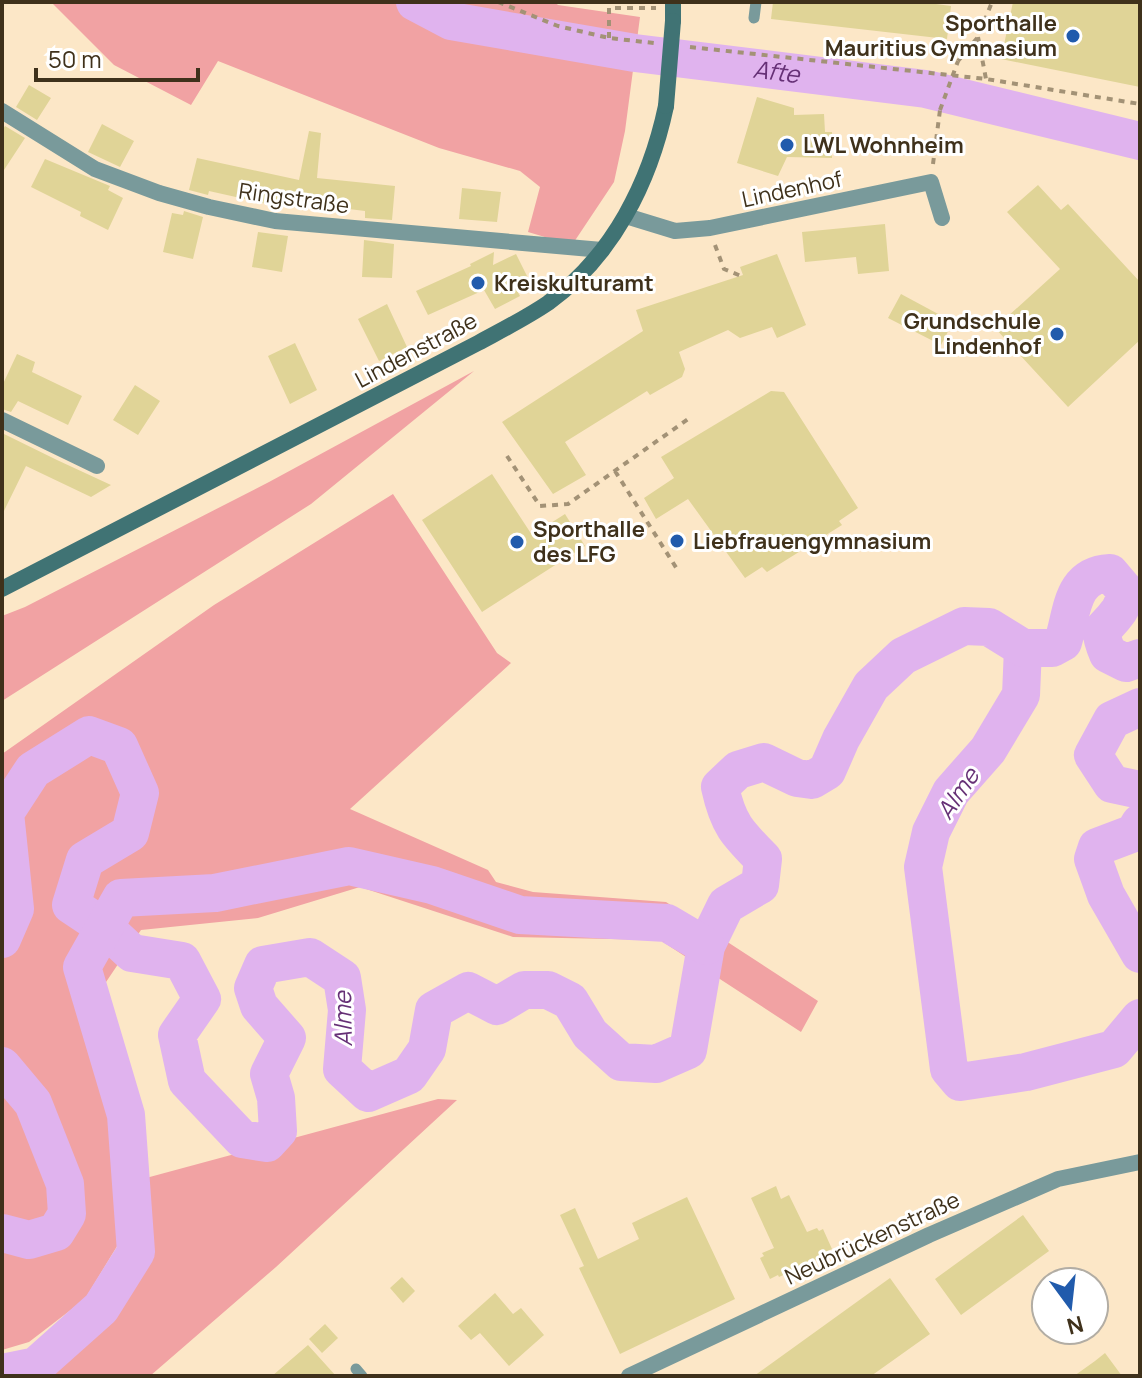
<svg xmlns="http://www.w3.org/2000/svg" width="1142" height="1378" viewBox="0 0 1142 1378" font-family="Manrope,sans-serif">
<rect width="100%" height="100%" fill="#fce7c7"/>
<path fill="#f1a2a3" d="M51,2H555L558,5L640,17L625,131L614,182L572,245L528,232L540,187L520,171L439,148L218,61L191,105L114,65Z
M474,371L311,504L2,701V616L25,607L269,482Z
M393,494L497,653L511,663L350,809L488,870L496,882L533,892L666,902L818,1001L801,1032L660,940L513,937L360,887L258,918L141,930L102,988L138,1113L146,1178L438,1099L457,1100L276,1267L150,1376H49L114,1313L147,1254L146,1179L113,1183L119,1243L85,1299L29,1342L2,1350V754L214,605Z"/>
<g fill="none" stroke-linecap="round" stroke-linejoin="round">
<g stroke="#e0b3ee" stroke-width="38">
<path id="s1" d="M415,2L451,21L635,53L926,89L1140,141"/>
<path d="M1023,648L1021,695L988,750L951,792L931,832L923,867L949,1069L960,1082L1026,1072L1114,1049L1140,1018"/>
<path d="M1140,707L1112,720L1093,755L1112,784L1140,790"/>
<path d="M1140,823L1134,833L1097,847L1093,859L1106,895L1140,954"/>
<path d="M2,939L15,909L5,813L33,770L89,735L119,746L140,793L130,833L85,860L71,905L104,927L132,953L182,961L202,999L177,1035L187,1081L242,1139L267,1143L278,1131L276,1098L269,1074L287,1038L259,1006L253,988L263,965L310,957L342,978L347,1010L342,1069L368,1093L409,1075L427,1049L434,1010L468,991L497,1006L524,990H548L570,1001L590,1034L621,1062L656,1064L688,1050L706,946L726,905L760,885L763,859C737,833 728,824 720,787L738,770L764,762L797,778L812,780L827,771L841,739L871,686L903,656L964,626L989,627L1023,648H1052L1063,642C1073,610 1071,575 1110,573L1127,593C1124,599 1122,607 1118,612C1103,633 1096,625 1108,654L1126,663L1140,658"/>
<path d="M2,1066L33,1103L65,1184L67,1214L56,1232L29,1240L2,1233"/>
<path d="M2,1373L36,1366L101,1308L136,1252L126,1115L82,967L121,898L215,893L349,866L432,885L520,915L667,923L706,946"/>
</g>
</g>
<path fill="#e0d497" d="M773,2H921L951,6L947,39L771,19Z
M1013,2H1140V87L1001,59Z
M29,85L51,98L37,120L16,107Z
M757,97L794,108V115L824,114L825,132H832V158L787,157L778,176L737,163Z
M102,124L134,141L120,167L88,152Z
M5,126L25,138L2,173V131Z
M309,131L321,133L317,178L395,186L392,220L365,218V211L268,199L267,204L209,191L208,195L189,190L197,158L299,180Z
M45,159L110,186L108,190L123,198L108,230L80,216L81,212L31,187Z
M1038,185L1061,210L1068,204L1140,282V340L1068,407L995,328L1060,269L1007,212Z
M462,188L501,192L497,222L459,219Z
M184,211L203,217L193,259L163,252L172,213L183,215Z
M885,224L889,271L858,274L856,257L805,262L802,232Z
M258,232L288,236L282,272L252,267Z
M364,240L394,244L392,278L362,277Z
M494,252L493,265L516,254L529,280L515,287L520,296L495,309L484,290L428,315L416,291L471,266L470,264Z
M777,254L806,325L777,338L772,327L740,338L728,330L679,352L685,369L682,377L650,395L647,391L565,442L586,475L553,494L502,422L643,331L636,310L743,275L740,267Z
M901,294L953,322L941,345L888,318Z
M387,304L407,347L379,361L358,319Z
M295,343L317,390L290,404L268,356Z
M17,354L35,362L32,372L82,396L68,425L18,401L11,412L2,409V386Z
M135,385L160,401L138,435L113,420Z
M771,391L784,392L858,508L839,521L842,525L767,572L762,567L745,578L688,499L656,519L644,498L674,478L661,457Z
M2,433L57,460L111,485L91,497L26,466L2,515Z
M492,474L532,535L565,514L585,546L482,612L422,520Z
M776,1186L781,1199L789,1195L807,1232L817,1228L819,1231L823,1229L832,1249L825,1252L827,1255L779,1277L778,1275L770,1279L760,1258L764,1256L762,1253L774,1248L751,1198Z
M687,1197L735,1299L620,1354L579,1268L584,1266L560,1215L575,1208L598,1259L639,1239L632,1223Z
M1023,1215L1049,1251L961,1315L935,1279Z
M402,1277L415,1291L403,1303L390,1288Z
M890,1278L930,1334L871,1376H754Z
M495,1293L513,1314L521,1308L544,1335L509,1366L480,1333L471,1340L458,1326Z
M325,1324L338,1338L322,1353L309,1339Z
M308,1345L336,1376H272Z
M1105,1353L1122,1376H1074L1095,1361Z"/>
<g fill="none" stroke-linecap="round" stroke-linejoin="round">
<path stroke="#a39276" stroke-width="4" stroke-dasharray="6 6" stroke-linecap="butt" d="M498,2L558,26L609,38L654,43
M978,37L986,79
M609,38V8H656
M690,47L986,79L1140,104
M958,61L978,37L992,2
M933,164L940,110
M715,245L724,269L741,276
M507,456L540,506L568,504L691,417
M615,471L677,569"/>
<path stroke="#799a9b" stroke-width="11" d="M754,18L756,2
M356,1369L362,1376"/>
<path stroke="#799a9b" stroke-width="16" d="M2,111L95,169L159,193L209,207L275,221L602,250
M626,216L675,231L710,228L931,182L942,218
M2,420L97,466
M629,1376L929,1235L1058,1179L1140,1162"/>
<path stroke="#407374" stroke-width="16" d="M673,21V2
M2,589L478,343C502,330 526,318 548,303C613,256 650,182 666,106"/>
<path stroke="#a39276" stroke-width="4" stroke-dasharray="6 6" stroke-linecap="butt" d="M940,110L958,61"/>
<path stroke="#407374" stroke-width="16" d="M666,106L673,21"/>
</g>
<g fill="#215bac" stroke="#fff" stroke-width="3">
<circle cx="1073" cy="36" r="8"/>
<circle cx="787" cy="145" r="8"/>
<circle cx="478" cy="283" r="8"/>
<circle cx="1057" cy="334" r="8"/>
<circle cx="677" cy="541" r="8"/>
<circle cx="517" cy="542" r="8"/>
</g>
<g text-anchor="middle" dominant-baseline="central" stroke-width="6" stroke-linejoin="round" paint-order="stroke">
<g font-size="22" font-weight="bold" fill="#3f311b" stroke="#fff" text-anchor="start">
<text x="1057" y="23" text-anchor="end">Sporthalle<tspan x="1057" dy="25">Mauritius Gymnasium</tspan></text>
<text x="803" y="145">LWL Wohnheim</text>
<text x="494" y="283">Kreiskulturamt</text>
<text x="1041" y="321" text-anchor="end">Grundschule<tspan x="1041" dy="25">Lindenhof</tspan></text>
<text x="533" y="529">Sporthalle<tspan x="533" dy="25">des LFG</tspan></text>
<text x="693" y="541">Liebfrauengymnasium</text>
</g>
<g font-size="22" fill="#3f311b" stroke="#fff">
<text transform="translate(792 189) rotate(-12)">Lindenhof</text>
<text transform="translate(294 198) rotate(8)">Ringstraße</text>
<text transform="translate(416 350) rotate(-28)">Lindenstraße</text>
<text transform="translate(872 1238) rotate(-25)">Neubrückenstraße</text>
</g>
<g font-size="24" font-style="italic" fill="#663076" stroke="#fff">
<text stroke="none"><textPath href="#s1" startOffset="370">Afte</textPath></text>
<text transform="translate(957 793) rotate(-56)">Alme</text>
<text transform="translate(342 1019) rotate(-91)">Alme</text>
</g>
</g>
<rect width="1142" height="1378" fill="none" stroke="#3f311b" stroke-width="8"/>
<g transform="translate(1070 1306) rotate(165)"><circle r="38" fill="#ffffff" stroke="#b2ada4" stroke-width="2"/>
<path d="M0-6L14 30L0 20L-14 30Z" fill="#215bac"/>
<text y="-12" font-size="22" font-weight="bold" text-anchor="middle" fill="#3f311b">N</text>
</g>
<path d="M36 68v12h162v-12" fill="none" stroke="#3f311b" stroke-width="4"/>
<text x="48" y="68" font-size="24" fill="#3f311b" stroke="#ffffff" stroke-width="6" paint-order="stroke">50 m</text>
</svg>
